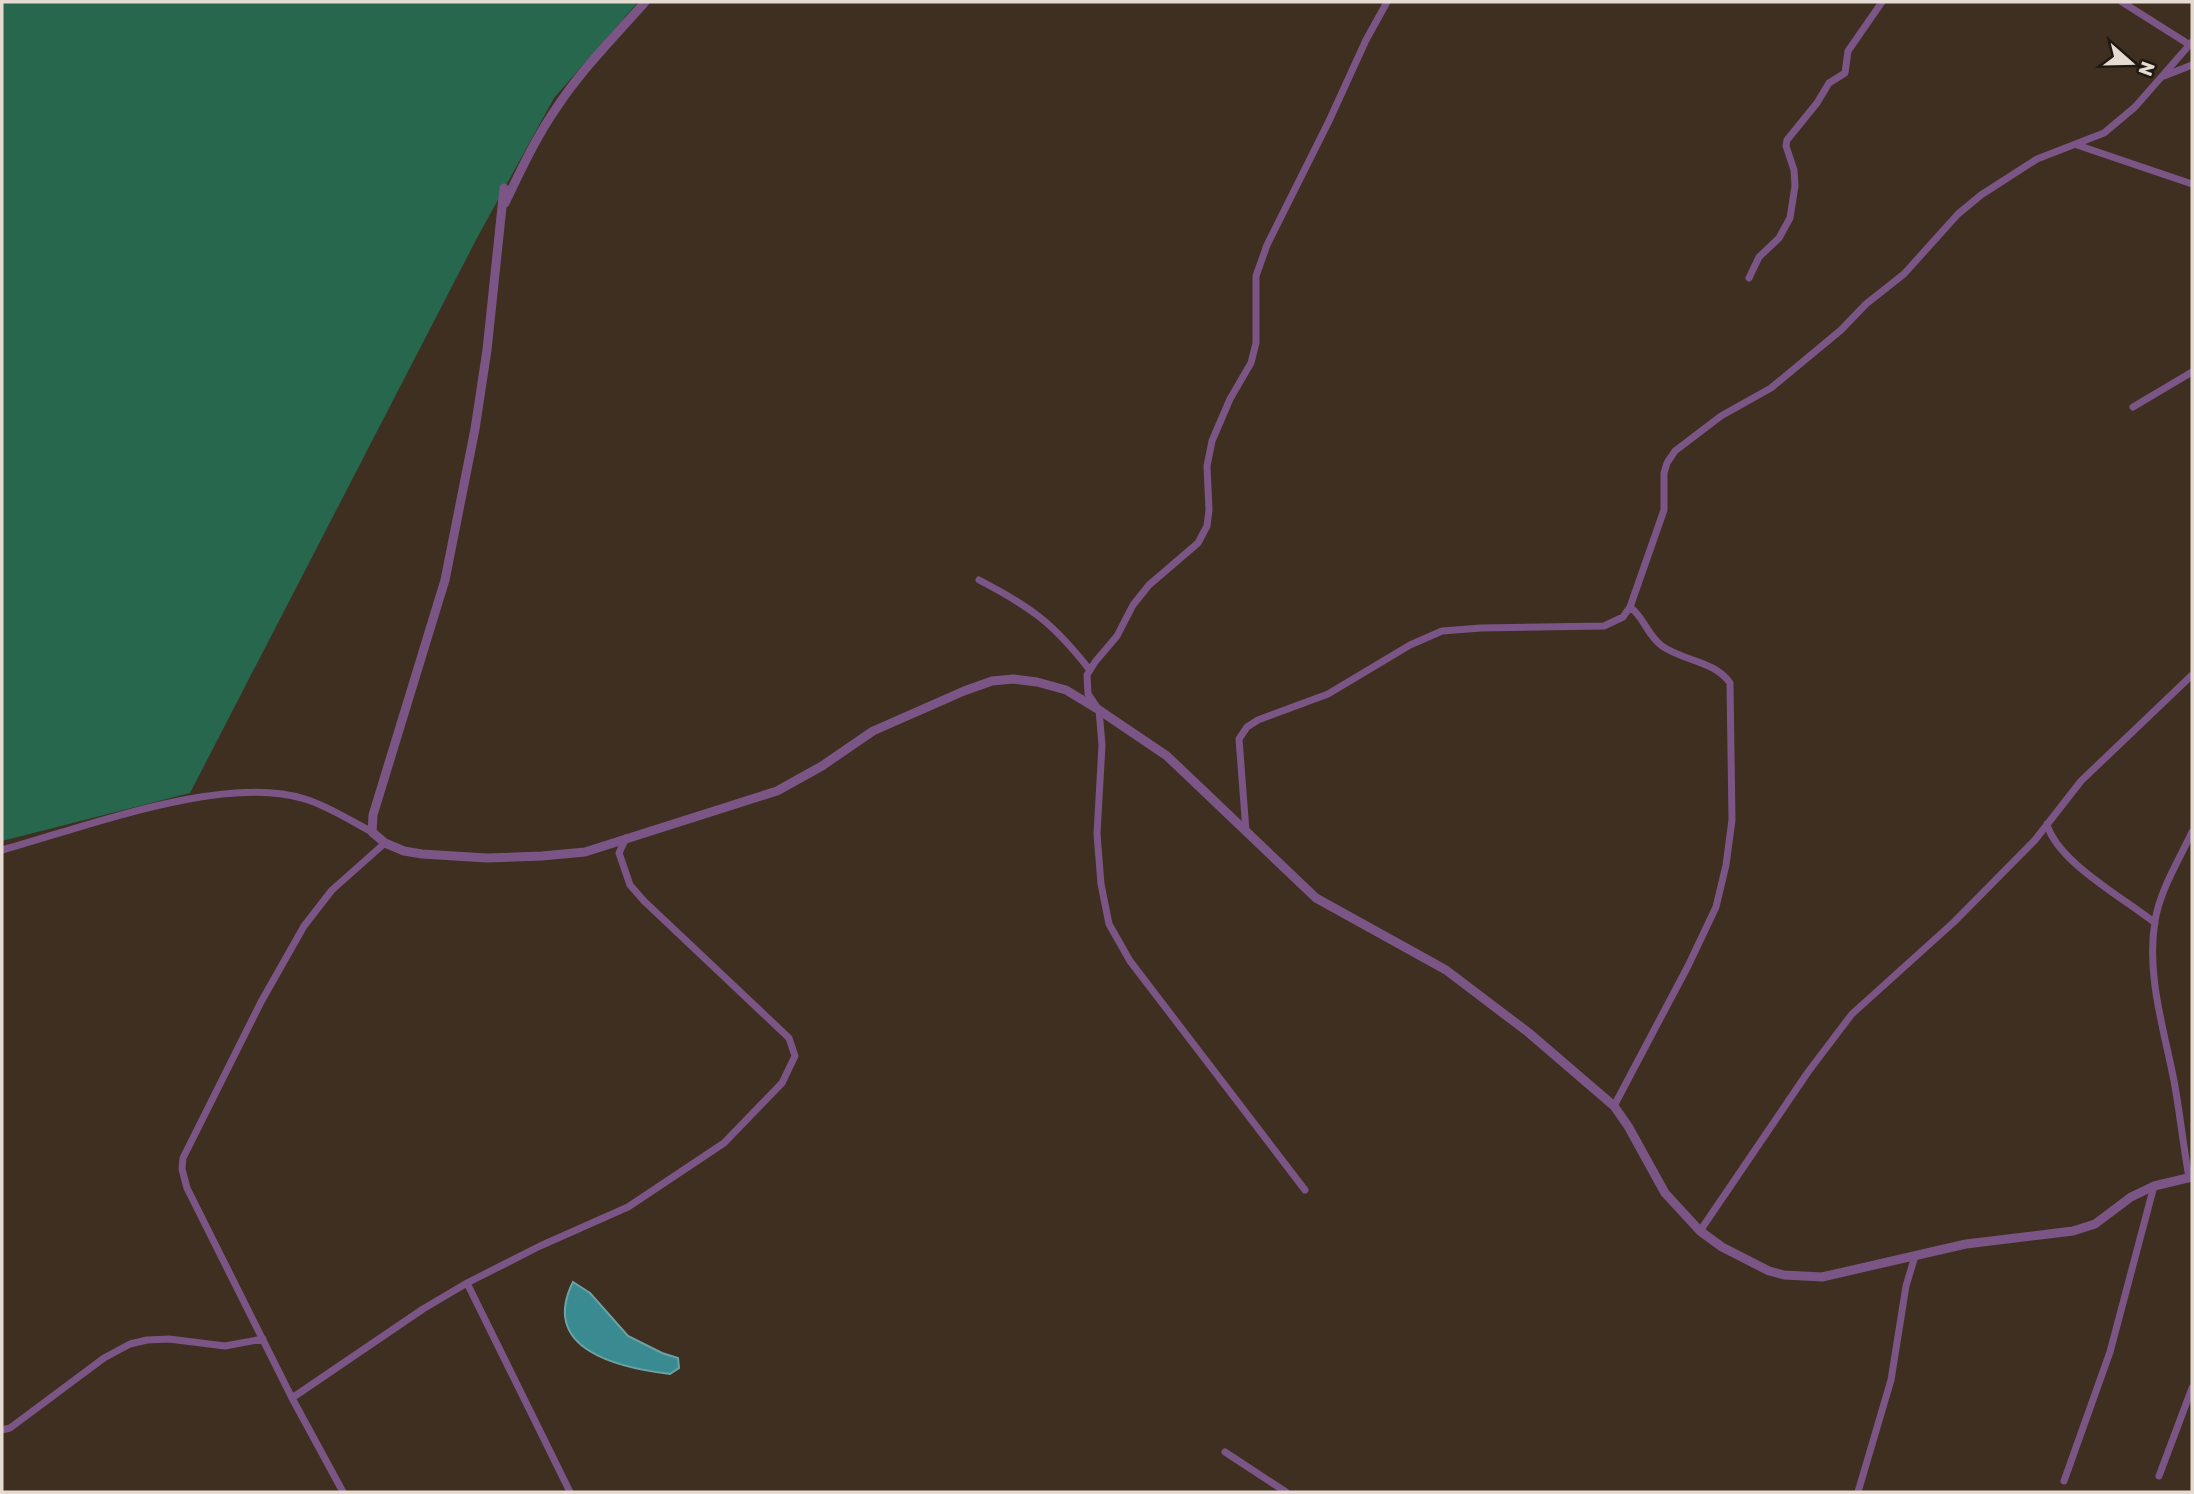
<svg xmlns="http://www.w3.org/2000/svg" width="2194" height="1494" viewBox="0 0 2194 1494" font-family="Rubik,sans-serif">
<rect width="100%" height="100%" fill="#3e2f21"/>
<path fill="#27674e" d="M2,2H638L554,98L477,238L190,793L2,841Z"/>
<path fill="#3a8a91" stroke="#6da2a4" stroke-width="2" d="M573,1282L590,1293L628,1336L662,1353L678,1358L679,1368L670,1374C620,1368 539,1350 573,1282Z"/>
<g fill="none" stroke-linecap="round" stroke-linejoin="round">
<path stroke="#7b5585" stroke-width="7" d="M2122,2L2190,45
M2164,76L2192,65
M2077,145L2192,184
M1749,278L1759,257L1779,238L1790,218L1795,186L1794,170L1786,146L1787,140L1817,103L1829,83L1845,73L1848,51L1882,2
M2133,407L2192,372
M979,580C1031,607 1053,623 1089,669
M2047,824C2057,862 2124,898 2155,923
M1246,831L1239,739L1247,727L1258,720L1328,694L1410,645L1442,631L1481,628L1604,626L1623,617L1630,607L1664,510V473L1667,463L1675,451L1721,416L1771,388L1841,330L1866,304L1904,274L1958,214L1981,195L2037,159L2104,133L2135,107L2192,42
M2,850C83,828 224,773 305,799C328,806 351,821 372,832
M1614,1106L1688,966L1716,907L1726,865L1732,820L1730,683C1715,661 1683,661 1662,646C1647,635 1644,617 1630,607
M2189,1177C2183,1145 2180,1113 2174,1081C2164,1029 2146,975 2155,921C2160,890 2179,860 2192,832
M1305,1190L1130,961L1109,924L1101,884L1097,834L1102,745L1099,710L1088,694L1087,675L1095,662L1117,636L1133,605L1149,585L1198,543L1207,526L1209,510L1207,466L1212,441L1230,399L1251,363L1256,343V276L1267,245L1329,121L1366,40L1387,2
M1700,1231L1808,1072L1852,1014L1954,922L2035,840L2081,781L2192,675
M467,1283L570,1492
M292,1398L423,1309L467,1283L540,1246L628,1207L724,1143L782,1083L795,1056L789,1038L644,901L630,885L619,853L626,838
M2,1430L10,1428L104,1358L130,1344L147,1340L169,1339L225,1346L263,1339
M1225,1452L1286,1492
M2159,1476L2192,1388
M2064,1481L2110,1352L2154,1186
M343,1492L292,1398L187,1188L182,1169L183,1158L261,1002L304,926L332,890L385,843
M1858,1492L1891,1380L1906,1286L1915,1256"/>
<path stroke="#7b5585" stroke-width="9" d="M504,188L487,350L475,429L445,580L373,815L372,832L385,843L404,851L422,854L487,858L542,856L585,852L777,791L822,766L873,731L964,691L992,681L1013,679L1037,682L1066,690L1099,710L1167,756L1316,898L1446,970L1529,1033L1614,1106L1628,1126L1665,1193L1700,1231L1722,1247L1769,1271L1784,1275L1822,1277L1966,1244L2073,1231L2095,1224L2131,1197L2154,1186L2192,1177
M505,203C521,170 536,137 557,107C582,69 615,36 645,2"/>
</g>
<rect width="2194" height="1494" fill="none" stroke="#e5dbd2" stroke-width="7"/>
<g transform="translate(2131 63) rotate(110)" stroke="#1f1912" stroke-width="5" paint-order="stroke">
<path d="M0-5L12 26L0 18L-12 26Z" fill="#e5dbd2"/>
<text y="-10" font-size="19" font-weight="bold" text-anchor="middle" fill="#e5dbd2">N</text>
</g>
</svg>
